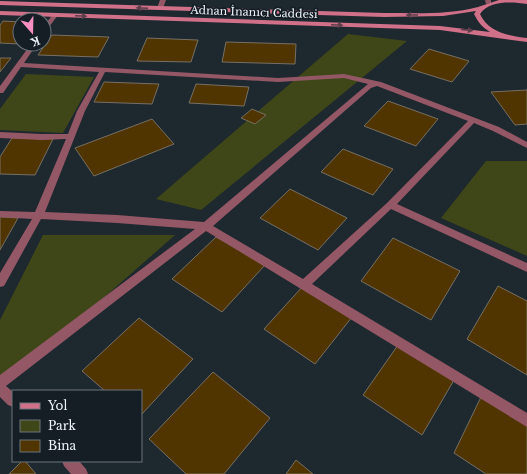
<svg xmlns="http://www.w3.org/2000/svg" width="527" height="474" viewBox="0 0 527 474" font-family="'Libre Baskerville',serif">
<rect width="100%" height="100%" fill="#1e282f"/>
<path fill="#3f4718" d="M348,34L407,41L201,210L156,199Z
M26,74L94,77L63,133L0,130V109Z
M486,161H527V256L441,218Z
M43,235H175L0,389V320Z"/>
<path fill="#503501" stroke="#766f64" d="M3,21L20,22V44L0,43V25Z
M52,35L109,37L98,57L38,55Z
M147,38L198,40L191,62L137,61Z
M226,42L296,44L295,64L222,62Z
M429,49L469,61L452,82L410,69Z
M0,58H11L0,72Z
M104,82L159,84L152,104L94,102Z
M196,84L249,87L244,106L189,103Z
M527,90V124L515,125L491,92Z
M388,101L438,119L416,146L364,126Z
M252,109L266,115L255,124L241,118Z
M152,119L174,144L94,176L75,148Z
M12,138L53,139L35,175L0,174V157Z
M343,149L393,169L373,195L321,172Z
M290,189L347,218L318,250L260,218Z
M0,217L18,218L0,250Z
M216,237L265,265L222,312L172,279Z
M393,238L460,271L431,320L361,281Z
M303,286L352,317L315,364L264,329Z
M498,286L527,301V375L467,339Z
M139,318L193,359L141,415V391H105L82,371Z
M398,345L454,380L422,435L363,395Z
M213,372L270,418L224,474H186L149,439Z
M481,397L527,424V474H486L454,453Z
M296,460L313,474H286Z
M22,461H25L36,474H9Z"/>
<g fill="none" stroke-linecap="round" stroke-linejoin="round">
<path fill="#935766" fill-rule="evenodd" d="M160,0H166L163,8L160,10L157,8Z
M53,14L58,15L46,31L44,32V26Z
M31,44H37L24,63L278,78L344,74L381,82L499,127L527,142V148L493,131L474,123L397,204L527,263V272L391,209L312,284L527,413V427L206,231L6,386L13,392V407L8,405L0,397V375L195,229L117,223L41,219L4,286L0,287V273L32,219L0,217V211L35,212L66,139L41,140L0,138V132L41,134H68L77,111L99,72L21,67L3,93H0V86ZM105,72L278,82L344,78L368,84L204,222L117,215L45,212L85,111ZM377,86L468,121L387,203L303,279L213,226L371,88Z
M62,461H79L86,469L88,474H71L64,466Z"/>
<path fill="#935766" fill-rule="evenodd" d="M485,0H491V3L486,4Z"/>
<path fill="#d07089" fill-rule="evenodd" d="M499,0H527V4C512,2 490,0 480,14C488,32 509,36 527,38V42L440,30L0,15V11L440,26L490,32C482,27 478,22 474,14L476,11L443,16L384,17L0,5V1L384,13C415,13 449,15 478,7C485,5 492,2 499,0Z"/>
</g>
<defs><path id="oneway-solid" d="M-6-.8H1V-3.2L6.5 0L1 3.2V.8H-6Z"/></defs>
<g fill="#603f4d">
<use href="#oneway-solid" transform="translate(142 8) rotate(-178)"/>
<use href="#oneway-solid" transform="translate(412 15) rotate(180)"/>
<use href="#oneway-solid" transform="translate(81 16) rotate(2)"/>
<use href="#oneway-solid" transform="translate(337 25) rotate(2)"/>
<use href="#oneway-solid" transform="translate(467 30) rotate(6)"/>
</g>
<g text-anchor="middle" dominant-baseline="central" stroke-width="3.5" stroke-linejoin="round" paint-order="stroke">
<g font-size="11" fill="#eef4f9" stroke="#151e25">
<text transform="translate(254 12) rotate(2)">Adnan İnanıcı Caddesi</text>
</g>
</g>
<rect x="12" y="390" width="130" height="72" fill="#151e25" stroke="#6c747a"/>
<rect x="20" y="403" width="20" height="6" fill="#d07089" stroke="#6c747a"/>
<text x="48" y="410" font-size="12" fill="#eef4f9">Yol</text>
<rect x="20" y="420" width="20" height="12" fill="#3f4718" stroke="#6c747a"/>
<text x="48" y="430" font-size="12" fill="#eef4f9">Park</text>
<rect x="20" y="440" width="20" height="12" fill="#503501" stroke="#6c747a"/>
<text x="48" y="450" font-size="12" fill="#eef4f9">Bina</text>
<g transform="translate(32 32) rotate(160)"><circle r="19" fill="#151e25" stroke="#6c747a"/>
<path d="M0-3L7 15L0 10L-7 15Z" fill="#fb8fc4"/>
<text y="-6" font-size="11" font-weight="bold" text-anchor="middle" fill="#eef4f9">K</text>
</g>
</svg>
